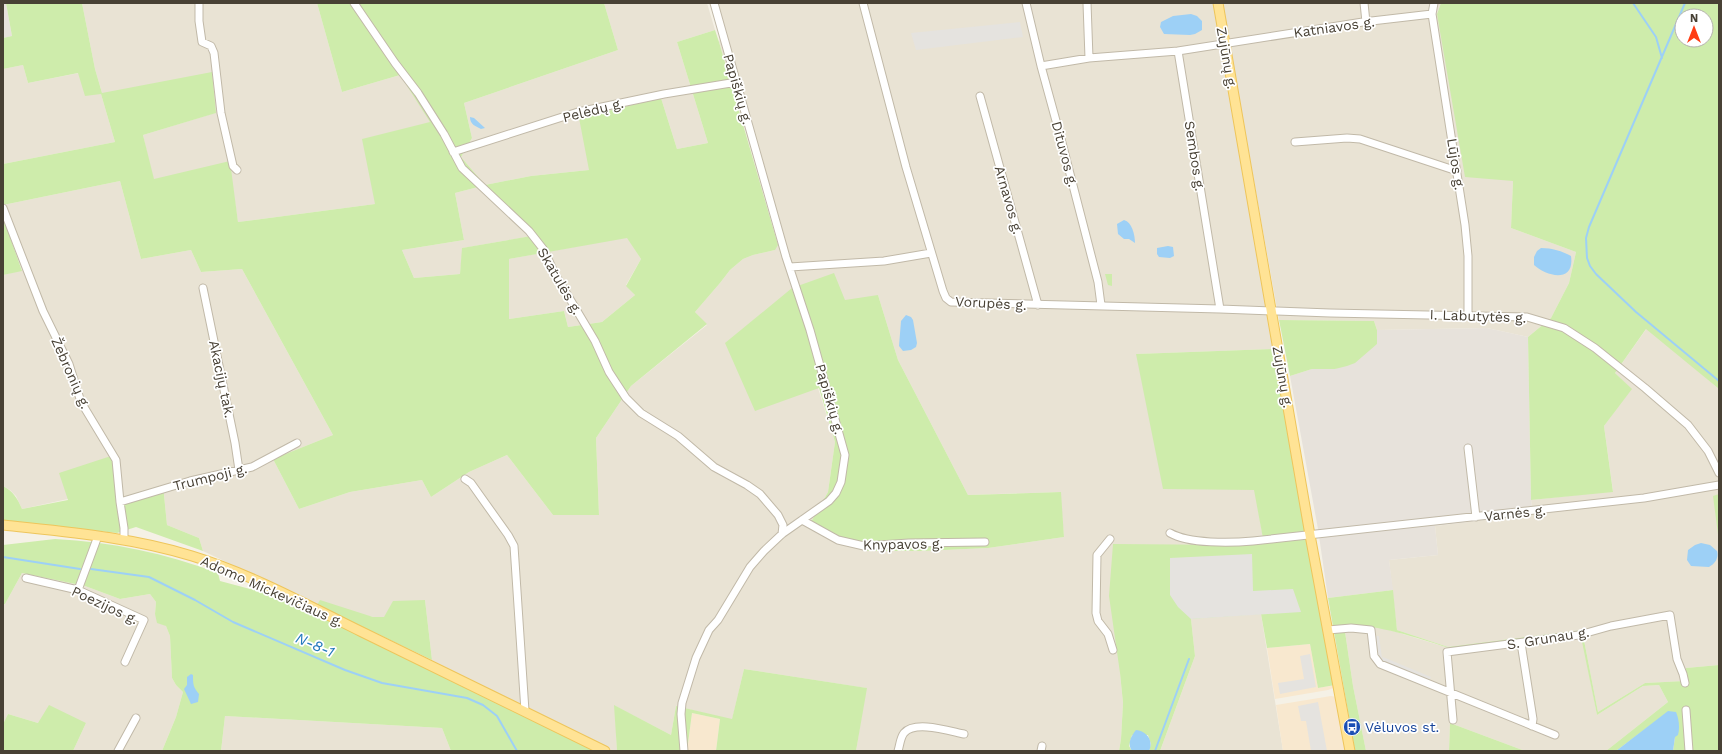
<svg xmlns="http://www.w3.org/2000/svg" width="1722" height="754" viewBox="0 0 1722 754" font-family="'Work Sans',sans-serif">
<rect width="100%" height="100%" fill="#f5f1e6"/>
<path fill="#e9e3d4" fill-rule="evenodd" d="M82,3H317L342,92L400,75L431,122L375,204L238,222L229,162L153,180L143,135L215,113L102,93L95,69Z
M604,3H707L715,30L677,42L708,143L677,149L661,98L589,170L531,176L485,185L461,157L472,138L464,103L618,50Z
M717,3H1214L1274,349L1136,354L1255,490L1264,544L1239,545L1120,673L1123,703L1121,739L1119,751H856L866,688L744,669L732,720L676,706L671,735L615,706L617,751H613L432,660L425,600L384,617H373L317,605L203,551L199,538L167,525L164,495L68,499L22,509L16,496L10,490L3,486V275L22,270L3,217V205L120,181L141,259L191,250L201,272L242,269L333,435L273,459L299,509L350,492L422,480L431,497L469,472L507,455L553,515H599L596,438L631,386L707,325L695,312L720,283L730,270L743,259L753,255L775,250L777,235L719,42L723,24ZM878,295L898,360L968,495L1060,492L1064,537L988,548L922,551L811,522L828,492L835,442L818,388Z
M1222,3H1441L1437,14L1513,181L1511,228L1576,252L1569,283L1551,318L1528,337L1487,328L1377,330L1374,321L1279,320Z
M23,65L28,83L79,73L101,94L115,142L3,164V69Z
M482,186L511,209L538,235L463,248L460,274L414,278L402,250L464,240L455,193Z
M627,237L641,259L626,285L635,295L602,322L568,327L564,311L509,319V259Z
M1647,328L1719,389V494L1714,497L1719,542V665L1686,668L1684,681L1645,683L1598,712L1582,630L1448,647L1397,630L1389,560L1438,555L1435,526L1533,514L1531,500L1613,491L1604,426L1631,389L1615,373Z
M22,573L85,586L120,599L150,594L156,602L155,614L166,626L170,636L172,678L176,685L183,692L176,717L162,751H73L86,723H38L8,714L3,724V604H5Z
M1261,614L1283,751H1160L1195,656L1191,619Z
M1344,625H1363L1383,628L1449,648H1455L1581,632L1597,715L1643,686L1659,685L1668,702L1606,751H1525L1450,723L1449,751H1366L1353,686Z
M225,716L442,728L451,751H221Z"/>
<path fill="#f8e8cf" d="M1310,644L1318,688L1335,685L1333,688L1328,690L1275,699L1267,648Z
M1331,696L1336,697L1346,751H1283L1276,705Z
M692,713L720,719L716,751H687Z"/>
<path fill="#e7e2db" d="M3,3H6L12,36L3,38Z
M1487,328L1528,337L1531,500L1533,514L1435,526L1438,555L1389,560L1393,590L1328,598L1318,529L1290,376L1312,369H1335L1377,344V330Z"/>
<path fill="#ceecab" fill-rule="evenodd" d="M6,3H82L95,69L102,93L212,72L216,113L143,135L154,179L230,161L238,222L375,204L362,139L430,122L400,75L342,92L317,3H604L618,50L464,103L472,138L461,157L485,185L531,176L589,170L579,118L661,98L677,149L708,143L677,42L715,30L719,42L778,245L775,250L753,255L743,259L730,270L720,283L695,312L707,324L631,386L596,438L599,515H553L507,455L469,472L431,497L422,480L350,492L299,509L273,459L333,435L242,269L201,272L191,250L141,259L120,181L3,205V164L115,142L101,94L85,96L78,73L28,83L23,65L3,69V38L12,36ZM482,186L511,209L537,235L462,248L460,274L414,278L402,250L464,240L455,193ZM627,238L641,259L626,286L635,295L602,322L568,327L564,311L509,319V259Z
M1441,3H1719V389L1646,329L1615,373L1632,389L1604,426L1613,492L1531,500L1528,337L1551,318L1569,283L1576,252L1511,228L1513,181L1465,177L1437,14ZM1682,16H1706V40H1682Z
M3,217L22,271L3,275Z
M834,273L845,300L878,295L898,360L968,495L1061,492L1064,537L988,548L922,551H866L833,541L811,522L828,492L835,442L819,388L755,411L725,343L792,288Z
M1105,274H1112V286L1108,285Z
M1279,320L1374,321L1377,330V344L1355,363L1347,366L1335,369H1312L1290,376Z
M1274,349L1335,685L1318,688L1310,644L1267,648L1261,614L1191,619L1195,656L1160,751H1149L1151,744L1148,735H1132L1129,746L1132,751H1119L1121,739L1123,703L1120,673L1109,596L1113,544L1239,545L1264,544L1254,490L1163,489L1136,354Z
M111,456L123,497L163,485L167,525L199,538L203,551L136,527L117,533L3,521V486C14,492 17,498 22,509L68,500L59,473Z
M1719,494V542L1713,496Z
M55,539C112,542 165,553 218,573L220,581L250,589L257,586L298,604L597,751H451L442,728L225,716L221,751H162L176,717L183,692L176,685L172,678L170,636L166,626L157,623L155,614L156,602L150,594L120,599L85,586L22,573L5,604H3V545Z
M1393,590L1397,630L1448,647L1582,630L1598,712L1645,683L1684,681L1686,668L1719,665V751H1673L1675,737L1668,712L1616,751H1606L1668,702L1659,685L1643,686L1597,715L1580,632L1455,648H1449C1414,637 1381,625 1344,625L1353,686L1366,751H1355L1328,598Z
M320,600L373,617H384L393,601L425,600L432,660L317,605Z
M744,669L867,688L856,751H716L720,719L692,713L687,751H617L614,705L671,735L676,706L732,719Z
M49,705L86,723L73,751H3V724L8,714L38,723Z
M1450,723L1525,751H1449Z"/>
<path fill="#e5e3df" d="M1020,22L1023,37L916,50L911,33Z
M1252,554L1253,591L1293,589L1301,612L1191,619L1178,607L1170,595V558Z
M1374,636H1379L1382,658H1377Z
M1310,654L1316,687L1280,694L1278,683L1304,679L1300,656Z
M1383,657L1431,677L1429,681L1381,661Z
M1318,702L1327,751H1311L1306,721H1301L1298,706Z"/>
<path fill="#9dd0f6" d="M1191,14L1197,16L1202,21V30L1195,34L1190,35L1164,34L1160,27L1161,22L1173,16Z
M470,117L474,118L485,128L481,129C476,126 470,125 470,117Z
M1124,220C1132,222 1135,235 1135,243L1129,239H1124L1118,234L1117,224Z
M1168,246L1173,247L1174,256L1170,258L1159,257L1157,254V248Z
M1541,248C1552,248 1562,251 1571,256C1575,283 1547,277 1534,265V257L1537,251Z
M906,315L911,317L913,320L917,343L916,347L911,350L903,351L899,346L901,321Z
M1701,543L1710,545L1717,551C1719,558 1715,564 1709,567L1691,566L1687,560L1688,550L1695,545Z
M191,674L193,675C193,684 193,687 199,694L198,702L191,704L184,689L187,685V677Z
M1668,711L1676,712C1679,719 1680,728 1678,735L1675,737L1673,751H1616Z
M1136,730C1147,731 1154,741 1149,751H1132C1127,744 1131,736 1136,730Z"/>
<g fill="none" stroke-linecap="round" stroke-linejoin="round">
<path stroke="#9dd0f6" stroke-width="2" d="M1633,3L1656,37L1662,58
M1685,3L1589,227L1586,238L1587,258L1590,266L1596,274L1636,312L1719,381
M3,557L80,569
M91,569L149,577L195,600L233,622L345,670L382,683L467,698L483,705L497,716L517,751
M1155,751L1189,659"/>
<defs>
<path id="minor" d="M199,3V21L202,42L211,46L214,53L221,113L233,166L237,170
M354,3L395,63L418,93L444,134L462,168L529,231L544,250L555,274L595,341L609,372L626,398L641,413L678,436L714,467L747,485L760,494L778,515L783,525L782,534
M863,3L906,167L943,291L946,298L951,302L1220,309L1330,313L1527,317L1564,328L1595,348L1645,388L1688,425L1708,451L1719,473
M1026,3L1041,66L1061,139L1098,282L1101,305
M1087,3L1089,58
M1364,3L1366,22
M1434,3L1432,14L1465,225L1468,256V315
M1178,51L1220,309
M1041,66L1089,58L1178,51L1363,22L1432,14
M980,96L1038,305
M1295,142L1347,138L1360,139L1457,171
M453,152L578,112L664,94L737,82
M3,208L43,311L69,364L81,402L116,460L120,502L124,528V540
M790,267L884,261L931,253
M203,288L235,443L239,470
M1468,448L1476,517
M465,479L471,483L508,535L514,546L525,711
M120,502L190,481L252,467L297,443
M802,520L838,540L864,546L909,543L985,542
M1170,533C1189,544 1231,543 1253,541L1644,498L1719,485
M1110,539L1097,555L1096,613L1098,621L1108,634L1113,650
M26,578L78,590L144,620L125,662
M78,590L98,536
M1328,630L1351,628L1371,630L1374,656L1380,664L1555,735
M1521,643L1533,719L1532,726
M1686,710L1689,751
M1453,720L1447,652L1579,635L1611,626L1670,615L1677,659L1683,674L1685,683
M118,751L136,718
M684,751L681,714L682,703L696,658L709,630L718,620L750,567L764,551L782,534L829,501L836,493L841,482L845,455L810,330L786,257L714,3
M898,751C900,745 900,738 904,733C915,720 949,731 964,734
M1041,751L1042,746"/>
<path id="major" d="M1218,3L1310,535L1350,751
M3,525C67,532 131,537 192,556C251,574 307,605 362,632C443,671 524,711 605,751"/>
</defs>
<use href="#minor" stroke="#c1b9a8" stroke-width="9"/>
<use href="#major" stroke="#eec55b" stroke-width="11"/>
<use href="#minor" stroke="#fff" stroke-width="7"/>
<use href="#major" stroke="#ffe395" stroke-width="9"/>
</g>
<defs>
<symbol id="bus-disc" viewBox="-11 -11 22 22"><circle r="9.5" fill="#1a4fb4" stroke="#fff"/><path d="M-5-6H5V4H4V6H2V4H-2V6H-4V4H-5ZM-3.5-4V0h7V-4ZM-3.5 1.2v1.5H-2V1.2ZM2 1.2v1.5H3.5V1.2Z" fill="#fff"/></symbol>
</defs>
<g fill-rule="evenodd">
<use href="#bus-disc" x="1342" y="717" width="20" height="20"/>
</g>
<g text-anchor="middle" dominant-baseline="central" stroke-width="3.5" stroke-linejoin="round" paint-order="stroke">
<g font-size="14" fill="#484135" stroke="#fff">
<text transform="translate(1334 27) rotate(-8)">Katniavos g.</text>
<text transform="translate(1227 58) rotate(80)">Zujūnų g.</text>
<text transform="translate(738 89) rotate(74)">Papiškių g.</text>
<text transform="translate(593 110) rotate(-14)">Pelėdų g.</text>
<text transform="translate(1065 154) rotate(75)">Dituvos g.</text>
<text transform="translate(1195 156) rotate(81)">Sembos g.</text>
<text transform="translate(1456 164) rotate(81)">Lūjos g.</text>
<text transform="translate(1009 200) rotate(74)">Arnavos g.</text>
<text transform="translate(560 281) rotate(60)">Skatulės g.</text>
<text transform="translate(991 303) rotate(3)">Vorupės g.</text>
<text transform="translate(1478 316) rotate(2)">I. Labutytės g.</text>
<text transform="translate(71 373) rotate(66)">Žebronių g.</text>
<text transform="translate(1283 377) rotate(80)">Zujūnų g.</text>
<text transform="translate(222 379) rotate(78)">Akacijų tak.</text>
<text transform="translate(830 399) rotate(74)">Papiškių g.</text>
<text transform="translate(210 477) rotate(-14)">Trumpoji g.</text>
<text transform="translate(1515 513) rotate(-6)">Varnės g.</text>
<text transform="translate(903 544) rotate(-1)">Knypavos g.</text>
<text transform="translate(272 591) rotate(24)">Adomo Mickevičiaus g.</text>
<text transform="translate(105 605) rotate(25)">Poezijos g.</text>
<text transform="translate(1548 638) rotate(-9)">S. Grunau g.</text>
</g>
<g font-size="14" fill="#164399" stroke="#fff" text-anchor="start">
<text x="1365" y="727">Vėluvos st.</text>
</g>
<g font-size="15" font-style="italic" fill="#2479bd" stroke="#fff">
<text transform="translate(315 645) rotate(23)">N-8-1</text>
</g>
</g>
<rect width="1722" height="754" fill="none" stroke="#484135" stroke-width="8"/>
<g transform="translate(1694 28)"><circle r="19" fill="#ffffff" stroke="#b6b3ae"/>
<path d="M0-3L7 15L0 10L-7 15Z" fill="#ff3c13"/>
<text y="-6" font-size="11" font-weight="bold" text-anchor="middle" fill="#484135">N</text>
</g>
</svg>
